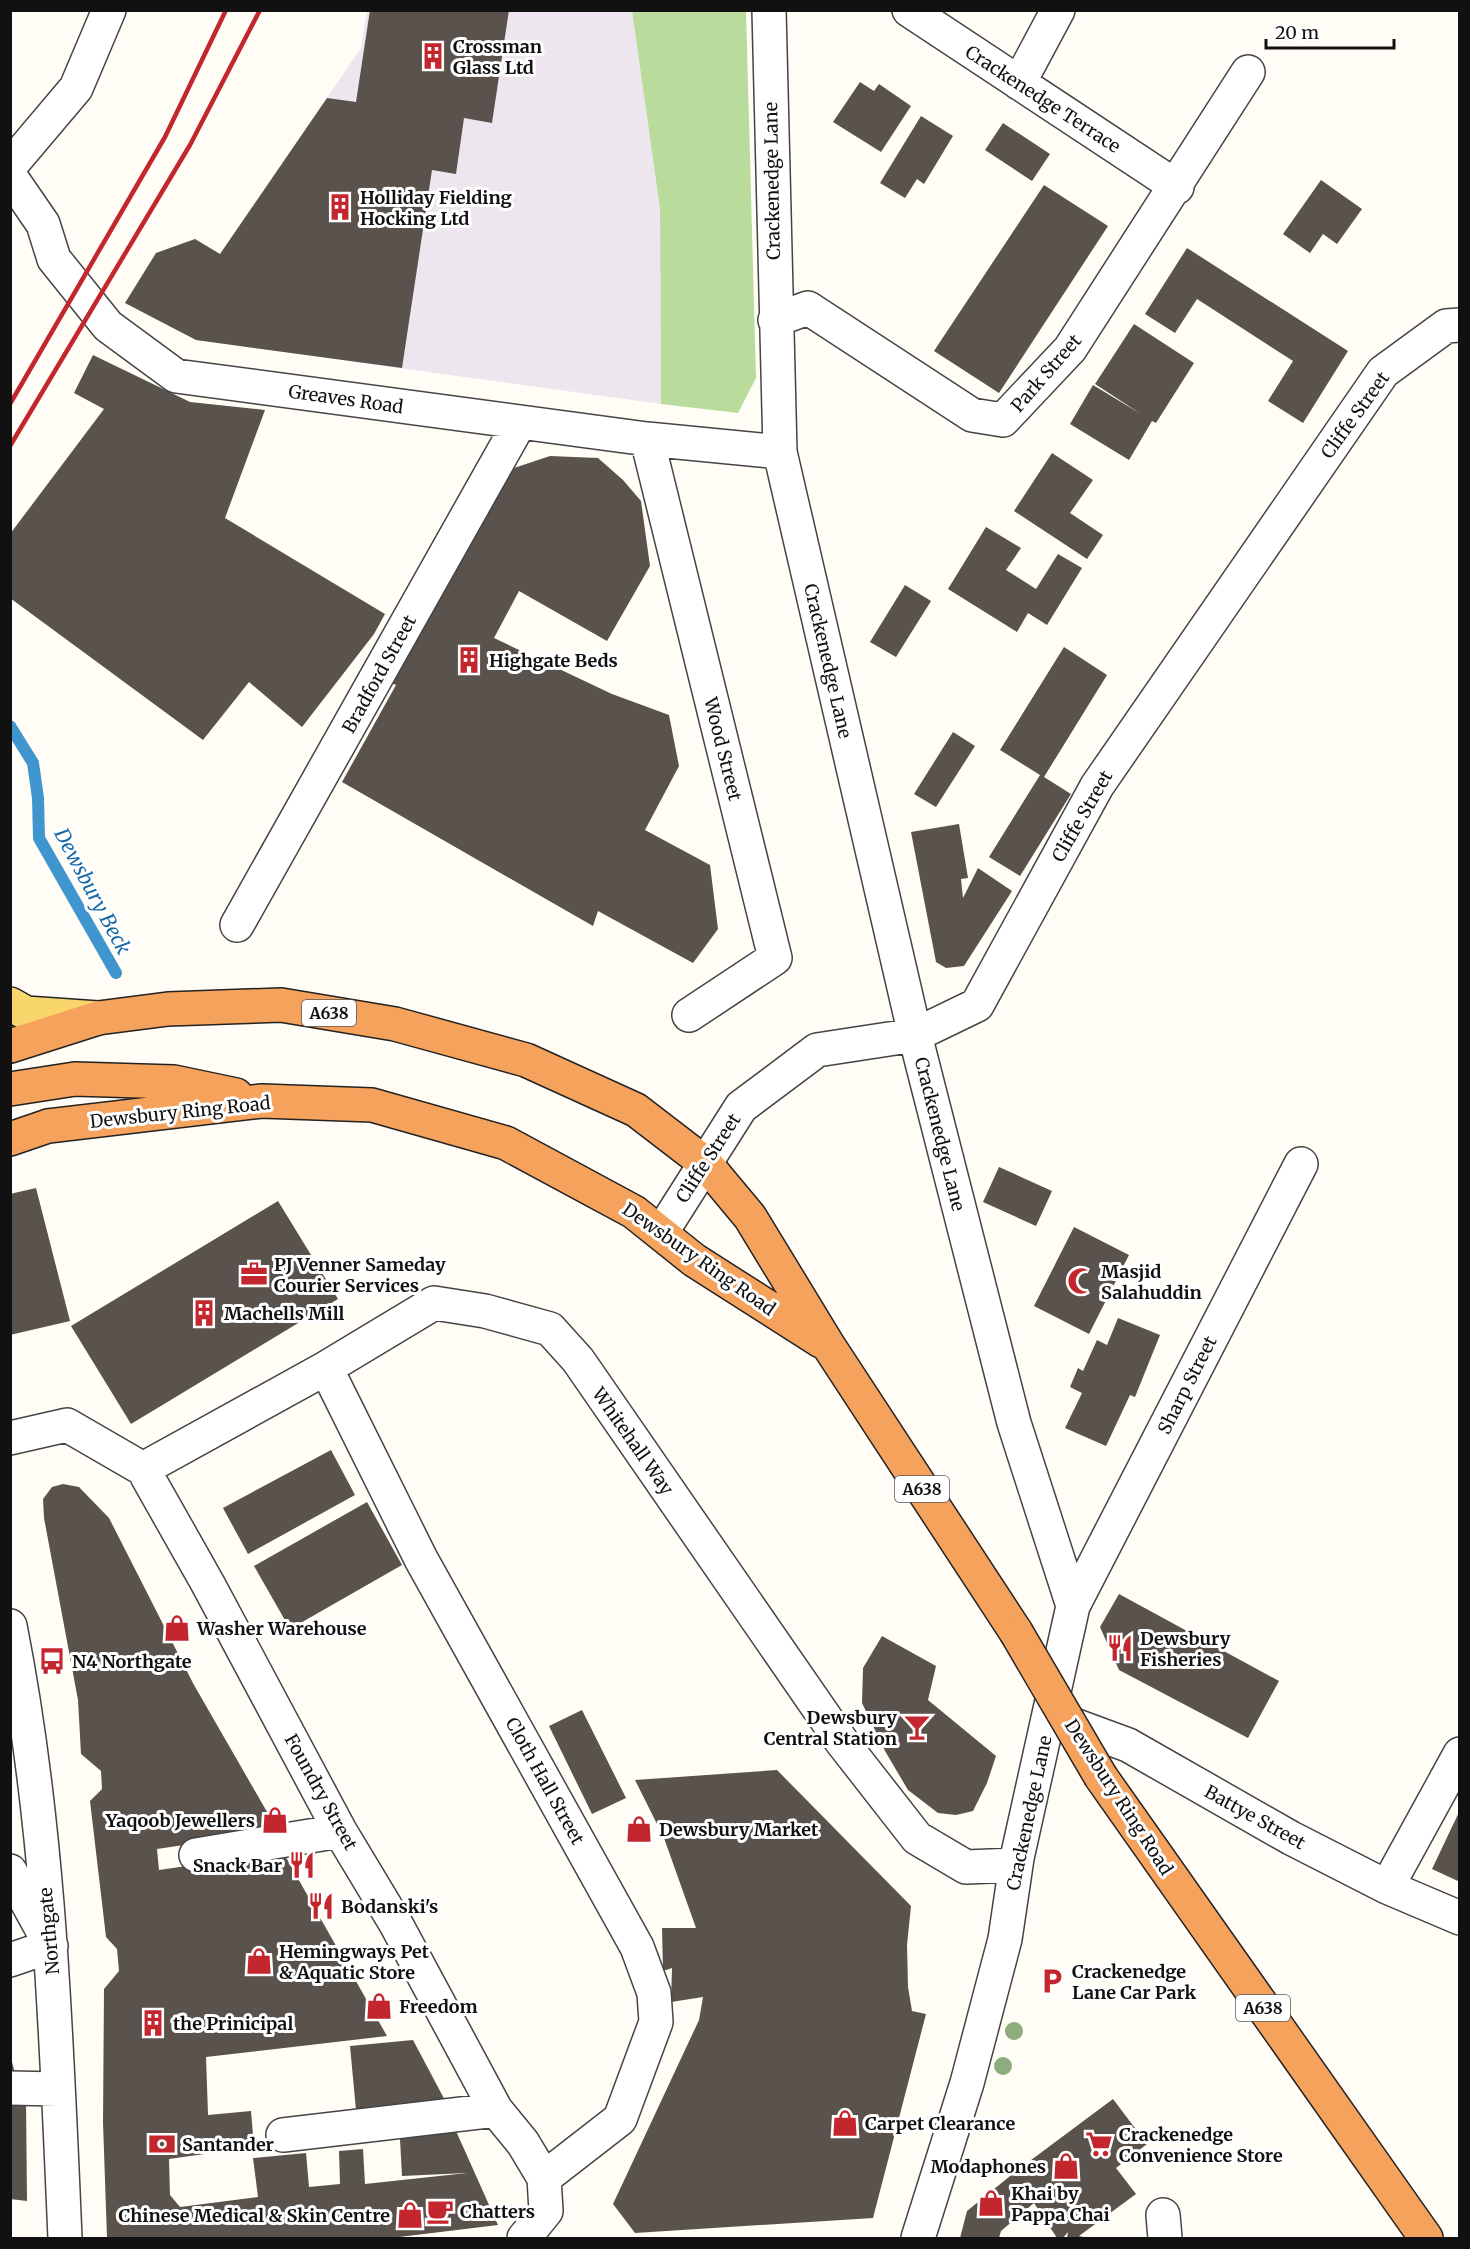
<svg xmlns="http://www.w3.org/2000/svg" width="1470" height="2249" viewBox="0 0 1470 2249" font-family="Merriweather,serif">
<rect width="100%" height="100%" fill="#fffdf5"/>
<path fill="#eee6ef" d="M367,11H632L660,209L661,404L196,340L125,303L156,253L195,239L220,254L361,48Z"/>
<path fill="#b9dc9c" d="M632,11H746L756,378L738,413L661,404L660,209Z"/>
<g fill="none" stroke-linecap="round" stroke-linejoin="round">
<path stroke="#3f96cf" stroke-width="12" d="M10,726L33,763L38,798L39,838L116,973"/>
</g>
<path fill="#5a524d" d="M370,10H509L492,123L464,118L456,174L432,170L402,368L196,340L125,303L156,253L195,239L220,254L327,98L356,102Z
M860,82L874,91L879,84L911,106L881,152L833,122Z
M921,116L953,136L924,184L917,179L905,198L880,183Z
M1003,123L1050,154L1032,181L985,150Z
M1321,180L1362,209L1337,244L1323,234L1310,253L1283,234Z
M1044,185L1108,226L999,393L934,351Z
M1187,248L1348,351L1303,423L1268,401L1293,361L1197,299L1175,333L1145,314Z
M1134,324L1194,363L1156,423L1152,421L1129,460L1070,424L1093,385L1141,414L1095,384Z
M93,355L190,402L265,410L225,518L385,614L374,634L302,727L249,682L203,740L10,598V534L104,409L74,393Z
M1052,453L1093,480L1070,513L1103,535L1087,559L1014,511Z
M550,456L598,458L623,480L641,501L650,566L607,641L519,591L494,638L612,694L669,715L679,766L645,830L710,865L718,929L693,963L598,911L593,926L342,782L396,685L385,680L514,468Z
M986,527L1021,548L1006,570L1036,589L1058,554L1082,568L1047,625L1028,613L1017,632L948,589Z
M905,585L931,601L896,657L870,642Z
M1064,647L1107,675L1044,777L1071,794L1020,876L989,857L1040,775L1000,750Z
M953,732L975,746L936,807L914,794Z
M959,824L968,878L961,879L963,898L978,868L1012,891L964,966L946,968L936,962L911,832Z
M999,1167L1052,1191L1036,1226L983,1202Z
M36,1188L70,1321L10,1335V1194Z
M278,1201L338,1299L131,1424L71,1326Z
M1074,1227L1129,1255L1089,1334L1034,1306Z
M1118,1318L1160,1335L1135,1397L1130,1395L1106,1446L1065,1428L1082,1393L1070,1387L1078,1368L1083,1371L1097,1340L1107,1345Z
M331,1450L355,1495L248,1554L223,1508Z
M63,1484L79,1487L109,1518L194,1685L278,1831L157,1849L159,1870L283,1852L387,2036L206,2057L208,2115L251,2111L254,2147L169,2159L170,2195L180,2207L258,2197L253,2158L306,2153L309,2187L340,2184L339,2151L363,2149L365,2184L467,2173L402,2176L400,2139L456,2131L498,2225L391,2238H107L103,2123L104,1989L119,1971L117,1949L106,1937L90,1801L102,1789L101,1771L81,1754L78,1700L44,1518L43,1499L52,1487Z
M367,1502L402,1565L290,1629L254,1566Z
M1119,1594L1279,1681L1248,1738L1119,1670L1100,1627Z
M882,1636L936,1666L928,1700L996,1756L987,1783L973,1811L956,1815L938,1813L908,1790L885,1751L862,1703L863,1668Z
M582,1710L626,1798L592,1814L549,1726Z
M777,1770L911,1906L907,1945L908,1987L912,2011L926,2014L873,2218L635,2233L613,2204L699,2020L703,1997L671,2002L672,1968L663,1971L662,1928H696L664,1838L635,1780Z
M1460,1810V1882L1432,1869Z
M413,2040L448,2106L356,2110L350,2046Z
M10,2058H11L17,2081H10Z
M10,2098L26,2099L27,2201L10,2199Z
M1113,2099L1147,2144L1116,2168L1136,2194L1079,2236L1088,2238H1067L1068,2232L1063,2238H1057L1034,2203L1001,2231L999,2238H960L967,2211L1015,2172Z"/>
<g fill="none" stroke-linecap="round" stroke-linejoin="round">
<defs>
<path id="minor" d="M769,10L780,452L915,1035L1014,1423L1073,1606L1017,1858L1005,1939L967,2083L918,2238
M909,10L1177,187
M1019,83L1058,10
M10,166L76,88L109,10
M10,176L43,224L54,259L108,326L176,376L647,439L780,452
M775,320L808,308L972,415L1003,420L1070,349L1248,72
M647,439L775,958L689,1015
M237,925L520,422
M661,1233L741,1107L817,1050L915,1035L977,1005L1097,786L1383,372L1446,326L1460,325
M326,1368L421,1559L637,1947L654,1993L656,2022L620,2119L544,2178
M10,1438L67,1425L143,1469L208,1584L340,1831L396,1924L496,2110L523,2143L544,2178L546,2211L524,2238
M143,1469L326,1368L434,1303L485,1311L550,1329L578,1360L842,1742L917,1838L966,1867L1015,1865
M1073,1606L1301,1164
M10,1626C50,1828 56,2034 65,2238
M1052,1717L1128,1745L1291,1838L1387,1887L1460,1918
M196,1855L340,1831
M10,1871L43,1931
M1387,1887L1460,1754
M10,1960L51,1946
M10,2088L58,2089
M283,2135L496,2110
M1163,2215L1165,2238"/>
<path id="major" d="M10,1004L26,1013L98,1018"/>
<path id="highway" d="M10,1046L98,1018L168,1009L281,1005L395,1024L526,1060L636,1110L705,1163L750,1217L828,1345L1016,1632
M10,1089L75,1079L174,1082L236,1095
M10,1139L48,1126L262,1101L372,1105L506,1143L634,1212L694,1260L821,1341
M1101,1777L1426,2238"/>
</defs>
<use href="#minor" stroke="#444" stroke-width="36"/>
<use href="#major" stroke="#222" stroke-width="36"/>
<use href="#highway" stroke="#222" stroke-width="36"/>
<use href="#minor" stroke="#fff" stroke-width="33"/>
<use href="#major" stroke="#f9d66b" stroke-width="33"/>
<use href="#highway" stroke="#f5a25d" stroke-width="33"/>
<path stroke="#c4262e" stroke-width="4.5" d="M10,404L165,137L226,10
M10,446L190,145L260,10"/>
<defs>
<path id="highway-bridge" d="M1016,1632L1101,1777"/>
</defs>
<use href="#highway-bridge" stroke="#222" stroke-width="36" stroke-linecap="butt"/>
<use href="#highway-bridge" stroke="#f5a25d" stroke-width="33"/>
</g>
<g fill="#8dad7f">
<circle cx="1014" cy="2031" r="9"/>
<circle cx="1003" cy="2066" r="9"/>
</g>
<defs>
<symbol id="building-bare" viewBox="-9 -9 18 18"><path d="M-4-6H4V6H1V3H-1V6H-4ZM-2.5-4.3h1.7v1.8h-1.7ZM.8-4.3h1.7v1.8H.8ZM-2.5-1h1.7V.8h-1.7ZM.8-1h1.7V.8H.8Z" fill="#c4262e" stroke="#fff" stroke-width="2.5" paint-order="stroke"/></symbol>
<symbol id="office-bare" viewBox="-9 -9 18 18"><path d="M-6-3h4V-5.5h4V-3h4V5H-6ZM-1-4.5V-3h2v-1.5ZM-6 0V1H6V0Z" fill="#c4262e" stroke="#fff" stroke-width="2.5" paint-order="stroke"/></symbol>
<symbol id="mosque-bare" viewBox="-9 -9 18 18"><path d="M3.5-4.9A6 6 0 1 0 3.5 4.9A5 5 0 1 1 3.5-4.9Z" fill="#c4262e" stroke="#fff" stroke-width="2.5" paint-order="stroke"/></symbol>
<symbol id="shop-bare" viewBox="-9 -9 18 18"><path d="M-5-2.5h2.3a2.7 3.5 0 0 1 5.4 0H5L5.5 6h-11ZM-1.5-2.5h3a1.5 2.3 0 0 0-3 0Z" fill="#c4262e" stroke="#fff" stroke-width="2.5" paint-order="stroke"/></symbol>
<symbol id="restaurant-bare" viewBox="-9 -9 18 18"><path d="M-5-6h1v4h1v-4h1v4h1v-4h1v5L-1.5 .5V6h-2V.5L-5-1ZM5-6V6H3V1.5H1.5Q1.5-4 5-6Z" fill="#c4262e" stroke="#fff" stroke-width="2.5" paint-order="stroke"/></symbol>
<symbol id="bus-bare" viewBox="-9 -9 18 18"><path d="M-5-6H5V4H4V6H2V4H-2V6H-4V4H-5ZM-3.5-4V0h7V-4ZM-3.5 1.2v1.5H-2V1.2ZM2 1.2v1.5H3.5V1.2Z" fill="#c4262e" stroke="#fff" stroke-width="2.5" paint-order="stroke"/></symbol>
<symbol id="bar-bare" viewBox="-9 -9 18 18"><path d="M-6-5H6L.8 .8V4.5H3.5V6h-7V4.5H-.8V.8Z" fill="#c4262e" stroke="#fff" stroke-width="2.5" paint-order="stroke"/></symbol>
<symbol id="parking-bare" viewBox="-9 -9 18 18"><path d="M-3.5-5.5H1a3.5 3.5 0 0 1 0 7H-1V5.5H-3.5ZM-1-3.4V-.6H.8a1.4 1.4 0 0 0 0-2.8Z" fill="#c4262e" stroke="#fff" stroke-width="2.5" paint-order="stroke"/></symbol>
<symbol id="bank-bare" viewBox="-9 -9 18 18"><path d="M-6-4H6V4H-6ZM0-2.3a2.3 2.3 0 1 0 0 4.6a2.3 2.3 0 1 0 0-4.6Z" fill="#c4262e" stroke="#fff" stroke-width="2.5" paint-order="stroke"/></symbol>
<symbol id="supermarket-bare" viewBox="-9 -9 18 18"><path d="M-6-5.5h2.5l.6 2H6L4.5 2H-2.5L-4.4-4H-6ZM-1.5 3.2a1.3 1.3 0 1 0 .1 0ZM3 3.2a1.3 1.3 0 1 0 .1 0Z" fill="#c4262e" stroke="#fff" stroke-width="2.5" paint-order="stroke"/></symbol>
<symbol id="cafe-bare" viewBox="-9 -9 18 18"><path d="M-5.5-4.5H6V0H3Q3 3.5 0 3.5H-2.5Q-5.5 3.5-5.5 0ZM3-3.2v2h1.7v-2ZM-6 4.5H4V6H-6Z" fill="#c4262e" stroke="#fff" stroke-width="2.5" paint-order="stroke"/></symbol>
</defs>
<g fill-rule="evenodd">
<use href="#building-bare" x="414" y="37" width="38" height="38"/>
<use href="#building-bare" x="321" y="188" width="38" height="38"/>
<use href="#building-bare" x="450" y="641" width="38" height="38"/>
<use href="#office-bare" x="235" y="1255" width="38" height="38"/>
<use href="#mosque-bare" x="1062" y="1262" width="38" height="38"/>
<use href="#building-bare" x="185" y="1294" width="38" height="38"/>
<use href="#shop-bare" x="158" y="1609" width="38" height="38"/>
<use href="#restaurant-bare" x="1101" y="1629" width="38" height="38"/>
<use href="#bus-bare" x="33" y="1642" width="38" height="38"/>
<use href="#bar-bare" x="898" y="1708" width="38" height="38"/>
<use href="#shop-bare" x="256" y="1801" width="38" height="38"/>
<use href="#shop-bare" x="620" y="1810" width="38" height="38"/>
<use href="#restaurant-bare" x="283" y="1846" width="38" height="38"/>
<use href="#restaurant-bare" x="302" y="1887" width="38" height="38"/>
<use href="#shop-bare" x="240" y="1942" width="38" height="38"/>
<use href="#parking-bare" x="1033" y="1962" width="38" height="38"/>
<use href="#shop-bare" x="360" y="1987" width="38" height="38"/>
<use href="#building-bare" x="134" y="2004" width="38" height="38"/>
<use href="#shop-bare" x="826" y="2104" width="38" height="38"/>
<use href="#bank-bare" x="143" y="2125" width="38" height="38"/>
<use href="#supermarket-bare" x="1080" y="2125" width="38" height="38"/>
<use href="#shop-bare" x="1047" y="2147" width="38" height="38"/>
<use href="#shop-bare" x="972" y="2184" width="38" height="38"/>
<use href="#cafe-bare" x="421" y="2192" width="38" height="38"/>
<use href="#shop-bare" x="391" y="2196" width="38" height="38"/>
</g>
<g text-anchor="middle" dominant-baseline="central" stroke-width="6" stroke-linejoin="round" paint-order="stroke">
<g fill="#fff" stroke="#585858" stroke-width="1.5">
<rect x="302" y="1000" width="54" height="26" rx="4.5"/>
<rect x="895" y="1476" width="54" height="26" rx="4.5"/>
<rect x="1236" y="1995" width="54" height="26" rx="4.5"/>
</g>
<g font-size="16" font-weight="bold" fill="#111">
<text x="329" y="1013">A638</text>
<text x="922" y="1489">A638</text>
<text x="1263" y="2008">A638</text>
</g>
<g font-size="18" font-weight="bold" fill="#111" stroke="#fff" text-anchor="start">
<text x="453" y="46">Crossman<tspan x="453" dy="21">Glass Ltd</tspan></text>
<text x="360" y="197">Holliday Fielding<tspan x="360" dy="21">Hocking Ltd</tspan></text>
<text x="489" y="660">Highgate Beds</text>
<text x="274" y="1264">PJ Venner Sameday<tspan x="274" dy="21">Courier Services</tspan></text>
<text x="1101" y="1271">Masjid<tspan x="1101" dy="21">Salahuddin</tspan></text>
<text x="224" y="1313">Machells Mill</text>
<text x="197" y="1628">Washer Warehouse</text>
<text x="1140" y="1638">Dewsbury<tspan x="1140" dy="21">Fisheries</tspan></text>
<text x="72" y="1661">N4 Northgate</text>
<text x="897" y="1717" text-anchor="end">Dewsbury<tspan x="897" dy="21">Central Station</tspan></text>
<text x="255" y="1820" text-anchor="end">Yaqoob Jewellers</text>
<text x="659" y="1829">Dewsbury Market</text>
<text x="282" y="1865" text-anchor="end">Snack Bar</text>
<text x="341" y="1906">Bodanski's</text>
<text x="279" y="1951">Hemingways Pet<tspan x="279" dy="21">&amp; Aquatic Store</tspan></text>
<text x="1072" y="1971">Crackenedge<tspan x="1072" dy="21">Lane Car Park</tspan></text>
<text x="399" y="2006">Freedom</text>
<text x="173" y="2023">the Prinicipal</text>
<text x="865" y="2123">Carpet Clearance</text>
<text x="1119" y="2134">Crackenedge<tspan x="1119" dy="21">Convenience Store</tspan></text>
<text x="182" y="2144">Santander</text>
<text x="1046" y="2166" text-anchor="end">Modaphones</text>
<text x="1011" y="2193">Khai by<tspan x="1011" dy="21">Pappa Chai</tspan></text>
<text x="460" y="2211">Chatters</text>
<text x="390" y="2215" text-anchor="end">Chinese Medical &amp; Skin Centre</text>
</g>
<g font-size="18" fill="#111" stroke="#fff">
<text transform="translate(1043 99) rotate(33)">Crackenedge Terrace</text>
<text transform="translate(772 181) rotate(-91)">Crackenedge Lane</text>
<text transform="translate(1046 373) rotate(-49)">Park Street</text>
<text transform="translate(346 399) rotate(8)">Greaves Road</text>
<text transform="translate(1355 415) rotate(-54)">Cliffe Street</text>
<text transform="translate(828 661) rotate(77)">Crackenedge Lane</text>
<text transform="translate(379 674) rotate(-61)">Bradford Street</text>
<text transform="translate(723 749) rotate(76)">Wood Street</text>
<text transform="translate(1082 816) rotate(-60)">Cliffe Street</text>
<text transform="translate(180 1112) rotate(-6)">Dewsbury Ring Road</text>
<text transform="translate(940 1134) rotate(76)">Crackenedge Lane</text>
<text transform="translate(708 1158) rotate(-57)">Cliffe Street</text>
<text transform="translate(699 1259) rotate(35)">Dewsbury Ring Road</text>
<text transform="translate(1187 1385) rotate(-63)">Sharp Street</text>
<text transform="translate(633 1441) rotate(55)">Whitehall Way</text>
<text transform="translate(545 1781) rotate(61)">Cloth Hall Street</text>
<text transform="translate(321 1792) rotate(61)">Foundry Street</text>
<text transform="translate(1119 1797) rotate(57)">Dewsbury Ring Road</text>
<text transform="translate(1029 1813) rotate(-78)">Crackenedge Lane</text>
<text transform="translate(1255 1817) rotate(29)">Battye Street</text>
<text transform="translate(49 1931) rotate(-95)">Northgate</text>
</g>
<g font-size="20" font-style="italic" fill="#1768a6" stroke="#fff">
<text transform="translate(93 891) rotate(62)">Dewsbury Beck</text>
</g>
</g>
<rect width="1470" height="2249" fill="none" stroke="#111111" stroke-width="24"/>
<path d="M1266 39v9h128v-9" fill="none" stroke="#111111" stroke-width="3"/>
<text x="1275" y="39" font-size="18" fill="#111111" stroke="#ffffff" stroke-width="4.5" paint-order="stroke">20 m</text>
</svg>
